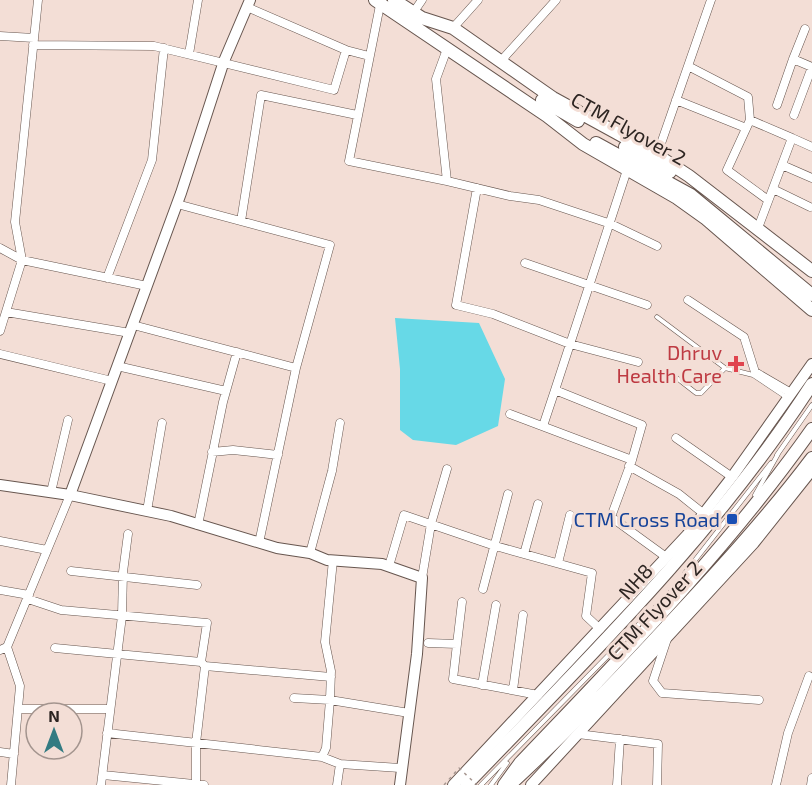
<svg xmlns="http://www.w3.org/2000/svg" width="812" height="785" viewBox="0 0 812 785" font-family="'Exo 2',sans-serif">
<rect width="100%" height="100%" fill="#f3ded6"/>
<path fill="#67d9e7" d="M395,318L479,323L505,379L498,426L456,445L413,440L400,430V369Z"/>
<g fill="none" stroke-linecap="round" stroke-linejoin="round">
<defs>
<path id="lane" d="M657,317L725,368L753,375L786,397
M669,372L696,393H701L725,368
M777,455L812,405
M755,495L778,454
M685,573L771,463
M481,785L697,565
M491,785L507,763"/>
<path id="street" d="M381,0L349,161L447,181
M247,7L346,50
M413,13L422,0
M453,28L478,0
M805,29L793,59L812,67
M0,36L34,38
M33,45L154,46L334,90L346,50L369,56
M447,49L436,79L447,181L510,196L539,200L611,224L657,246
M189,54L198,0
M500,62L556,0
M688,66L748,97L750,120
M676,100L746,128
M777,105L793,59
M794,115L812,67
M792,138L812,147
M657,155L711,0
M782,165L812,178
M627,170L555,390L642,425L632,460
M477,188L456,305L493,314L570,344L638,362
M773,189L810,207
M177,204L330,245L296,368
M241,221L261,95L357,115
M758,228L792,138L750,120L727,170L768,200
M0,248L22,260L147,286
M525,263L647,305
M107,278L152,160L164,48
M688,300L744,337L755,372L791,393
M6,312L130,333
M133,325L296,368L259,543
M0,331L22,260L15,222L38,0
M0,354L112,381
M117,366L226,391
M510,414L632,460L611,517L666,557
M543,426L555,390
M676,438L732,477
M212,452L233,450L278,455
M629,466L679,494L704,514
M51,492L68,420
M147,511L162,423
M198,525L223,402L237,352
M0,541L47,550
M310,553L332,471L340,423
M524,554L538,504
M558,563L570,515
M389,566L404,515L492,545L592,573L586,616L600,629
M71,571L197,585
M422,578L431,524L447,469
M483,589L508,494
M0,590L29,595
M28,599L61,610L207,623L201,662
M667,639L653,681L662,693L759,700
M428,643L457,644L453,679L538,695
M457,644L462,602
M7,647L20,686L11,785
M55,648L201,662L205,666L196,743V785
M0,650L7,647L70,495
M205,666L331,677
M482,685L496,605
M513,690L523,615
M294,698L330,700L409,713
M18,709H110
M107,733L322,757L340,764
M578,734L658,744L657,785
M0,752L14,754
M322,757L326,748L330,700L331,671L325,642L333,560
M103,775L204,785
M101,785L122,616L123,572L128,534
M337,785L340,764L400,768
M617,785L620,739
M776,785L788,733L809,676
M811,785L812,778"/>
<path id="secondary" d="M0,485L70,495L171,516L277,548L310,553L327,560L382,564L422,578L417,654L400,785
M70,495L181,193L224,61L250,0
M453,785L687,535L732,477L812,364
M531,785L754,543L812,470"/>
<path id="primary" d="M375,0L547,116L583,144L677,198L705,218L812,310
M394,0L422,18L453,28L553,98L657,155L689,176L812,271
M542,100L578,121
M596,143L691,195L812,295
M625,147L670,172
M514,781C566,733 614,683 662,631C714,575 766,519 812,458
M466,785C589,657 715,534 812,384
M504,785L520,763C622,656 726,551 812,429"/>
</defs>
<use href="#lane" stroke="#67564f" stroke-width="5"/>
<use href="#street" stroke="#67564f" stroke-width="9"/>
<use href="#secondary" stroke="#67564f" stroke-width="12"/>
<use href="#primary" stroke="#67564f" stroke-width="14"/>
<use href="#lane" stroke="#fff" stroke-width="4"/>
<use href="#street" stroke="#fff" stroke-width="8"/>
<use href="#secondary" stroke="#fff" stroke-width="10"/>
<use href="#primary" stroke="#fff" stroke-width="12"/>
<path stroke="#a79791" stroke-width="1.5" stroke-dasharray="3 4.5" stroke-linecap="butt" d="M444,785L459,768L477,785"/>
</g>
<path fill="#e0444e" stroke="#f3ded6" stroke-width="2" d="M733 355h6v6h6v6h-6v6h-6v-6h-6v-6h6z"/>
<rect fill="#1a4fb4" stroke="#f3ded6" stroke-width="2" x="726" y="513" width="12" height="12" rx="3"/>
<g text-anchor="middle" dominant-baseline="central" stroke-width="6" stroke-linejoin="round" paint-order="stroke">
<g font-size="20" fill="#2c2421" stroke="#f3ded6">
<text transform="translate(629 128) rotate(29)">CTM Flyover 2</text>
<text transform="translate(635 581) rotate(-48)">NH8</text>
<text transform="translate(654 610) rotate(-47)">CTM Flyover 2</text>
</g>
<g font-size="20" fill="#be3a42" stroke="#f3ded6" text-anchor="end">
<text x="722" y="352">Dhruv<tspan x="722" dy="23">Health Care</tspan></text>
</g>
<g font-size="20" fill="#164399" stroke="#f3ded6" text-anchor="end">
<text x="720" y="519">CTM Cross Road</text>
</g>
</g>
<g transform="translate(54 731)"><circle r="28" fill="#f3ded6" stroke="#a3948e" stroke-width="1.5"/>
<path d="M0-4.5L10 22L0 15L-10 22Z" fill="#337b82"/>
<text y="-9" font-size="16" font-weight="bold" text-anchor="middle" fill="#2c2421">N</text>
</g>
</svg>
